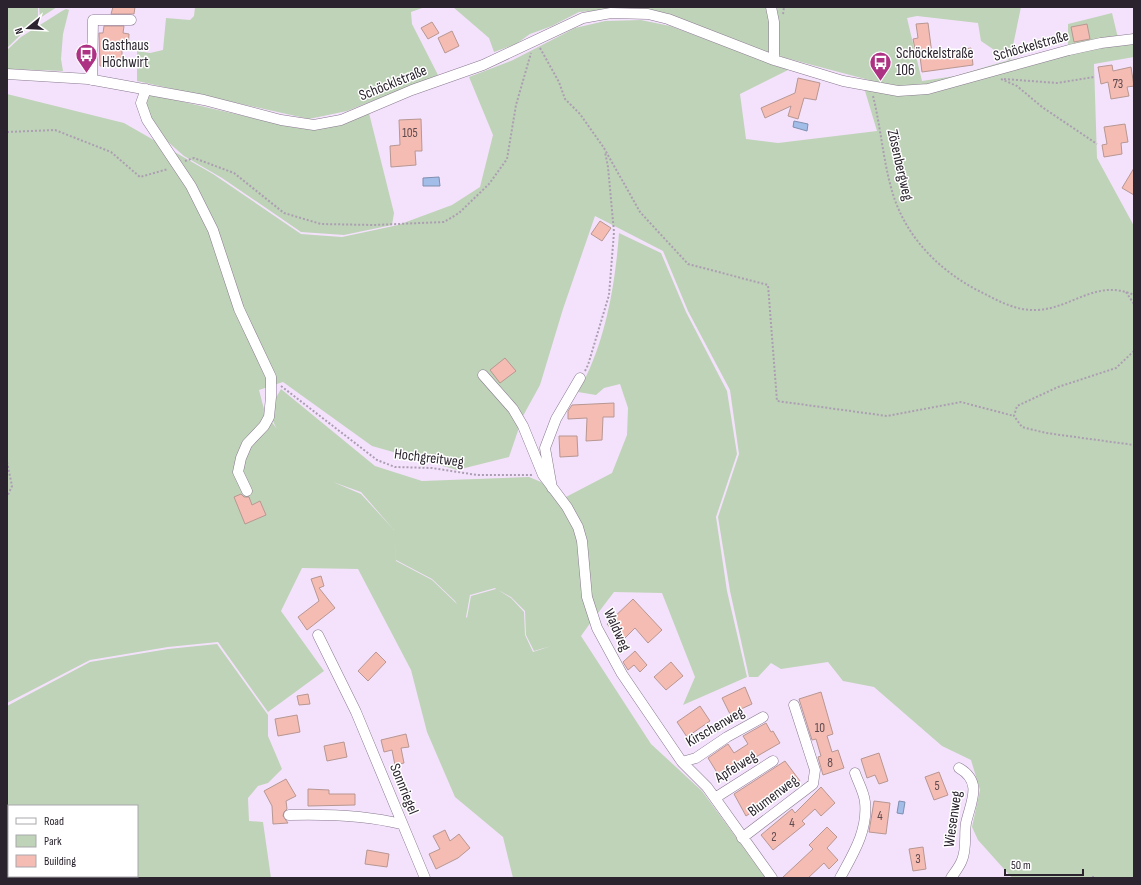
<svg xmlns="http://www.w3.org/2000/svg" width="1141" height="885" viewBox="0 0 1141 885" font-family="'Sofia Sans Condensed',sans-serif">
<rect width="100%" height="100%" fill="#f4e2fc"/>
<path fill="#bfd3b8" fill-rule="evenodd" d="M7,7H38V18L7,48Z
M39,7H57L40,18Z
M195,7H425L411,12L412,24L438,75L347,111L309,119L137,81V51L150,53L163,50L166,18L190,20L194,16Z
M453,7H768L772,21L770,50L768,53L623,9L579,12L552,26L530,34L516,44L494,52L489,38Z
M773,7H1021L1010,60L1068,47V24L1112,13L1118,38L1134,33V57L1094,64L1097,158L1134,226V878H1012L978,840L972,827L980,790L971,760L942,746L874,687L843,681L828,662L781,669L771,663L758,677H749L730,591L718,517L739,454L730,390L688,311L663,251L595,216L563,309L540,385L523,416L509,457L457,470L372,446L283,382L259,390L265,413L277,429C267,412 271,406 281,389L375,466L422,481L529,477L541,482L555,495L576,530L591,622L581,636L651,744L702,791L766,878H513L503,837L455,797L427,732L411,670L358,569L302,568L281,611L324,671L268,712L218,642L168,647L90,660L7,703V94L124,123L213,174L301,234L342,237L398,225L452,205L480,187L493,135L469,77L513,60L575,28L605,21L641,20L670,26L788,70L740,94L746,139L778,143L877,131L865,91L869,80L782,57L778,54ZM917,16L978,23L981,41L1009,60L955,76L922,81L907,18ZM333,482L361,492L394,530L361,494ZM394,531L396,560L432,579L455,601L457,604L432,580L396,561ZM495,588L496,589L471,596L467,618L466,617L470,595ZM498,590L511,597L525,611L526,635L534,651L551,646L533,652L525,635L524,612L511,598Z
M66,9L69,10L63,34L61,59L63,71L7,69V50L21,37L62,11Z
M149,94L292,127L314,130L341,125L369,113L394,213L392,225L344,235L301,232L222,178L184,156L160,135L147,111L145,100Z
M619,233L661,253L686,312L727,391L737,454L716,517L727,591L747,677L683,705L695,677L662,593L614,592L595,617L585,562L564,498L612,473L627,435L628,408L620,384L604,388L596,395L578,392C605,345 615,287 619,233Z
M217,644L268,715V736L282,769L268,783L258,786L248,798L249,821L263,822L271,878H7V706L90,662L168,649ZM9,806H137V876H9Z"/>
<path fill="#a2bde8" stroke="#7e8fb0" d="M794,121L808,124L807,131L793,127Z
M439,177L440,186H423V178Z
M899,801L905,802L903,814L897,813Z"/>
<path fill="#f5bcb3" stroke="#b79792" d="M113,7H135L134,14H111Z
M432,22L439,33L428,39L421,28Z
M928,23L932,54L971,48L973,65L922,72L919,49H915L913,39L918,38L916,24Z
M1087,24L1090,39L1074,42L1071,27Z
M104,26H124L123,33L129,34L128,50H122V67L100,66L99,33H103Z
M452,31L459,46L445,53L438,38Z
M1112,65L1113,71L1131,67L1134,86L1127,87L1129,96L1111,99L1108,82L1101,84L1098,67Z
M798,78L820,83L816,100L804,98L798,119L788,116L791,106L765,118L761,108L795,93Z
M421,119L422,151H415L416,165L391,167L390,146L400,145L399,120Z
M1125,124L1128,142L1121,143L1122,154L1104,157L1102,145L1107,144L1104,127Z
M1134,168V195L1122,188Z
M600,221L611,228L602,241L591,234Z
M505,358L516,371L500,383L490,370Z
M614,403V417H603L602,440L586,441L587,418L568,419V411L572,405Z
M559,436H577L578,456L560,457Z
M241,494L244,497H249L252,505L260,501L266,515L245,524L234,497Z
M321,576L324,586L319,588L335,608L307,630L298,617L319,601L311,579Z
M633,599L662,630L648,643L635,628L622,641L607,624Z
M635,651L647,665L640,672L634,665L628,670L623,662Z
M376,652L386,662L368,681L358,671Z
M671,662L683,676L666,690L654,677Z
M745,687L752,704L730,714L722,698Z
M821,692L833,734L827,736L832,752L838,750L844,768L823,775L818,757L821,756L816,739L812,740L799,699Z
M308,694L310,704L299,705L297,696Z
M700,706L710,721L687,737L677,722Z
M297,715L300,732L278,736L275,719Z
M766,723L771,732L773,731L780,743L754,758V756L721,779L708,758L728,744L734,753L748,744L743,736Z
M406,734L409,747L401,748L404,763L395,765L392,750L384,752L381,740Z
M344,742L347,757L327,761L324,746Z
M879,753L888,781L879,784L875,775L867,778L861,759Z
M785,761L800,781L746,816L734,794Z
M939,772L948,795L934,800L925,777Z
M286,779L296,796L286,801L287,809L284,812L283,816L288,823L273,824L272,806L264,791Z
M821,787L835,803L821,816L815,809L802,821L805,824L773,850L761,835L792,809L795,813Z
M308,789L329,790V794H355V805L308,806Z
M874,801L890,803L886,834L869,832Z
M827,827L837,837L827,848L838,860L829,869L824,863L808,878H782L813,849L809,845Z
M445,830L450,841L459,834L470,848L458,858L436,869L429,854L440,849L433,836Z
M923,847L926,869L913,871L909,849Z
M367,850L389,854L387,867L365,864Z"/>
<g fill="none" stroke-linecap="round" stroke-linejoin="round">
<defs>
<path id="minor" d="M771,7L774,22V60
M7,74L88,79L204,100L281,120L314,125L341,120L412,90L483,65L583,18L611,13L648,14L668,19L774,60L843,81L898,91L928,89L1069,50L1101,43L1134,39
M92,80L93,20H131
M146,89L141,103L147,120L191,186L213,230L239,309L271,377V397L269,417L264,426L247,444L241,458L238,472L247,491
M483,375L513,409L523,426L543,475L567,507L578,527L582,541L587,597L597,628L622,674L682,762L707,787L772,878
M552,488L545,448L556,419L580,378
M318,635L356,712L425,878
M682,762L696,758L727,737L763,717
M715,798L773,761
M289,815C326,814 365,815 401,824
M742,838L813,784L815,770L794,705
M840,878C853,854 868,831 865,802C864,792 858,782 855,773
M951,878C955,872 960,866 962,860C967,849 964,834 966,823C971,801 983,782 959,768"/>
</defs>
<use href="#minor" stroke="#88788f" stroke-width="11"/>
<path stroke="#ac9eb2" stroke-width="2" stroke-dasharray="2 2" stroke-linecap="butt" d="M783,14L784,7
M540,48L559,82L565,99L580,114L604,148
M1001,79L1017,86L1042,107L1097,144
M1004,79L1057,83L1094,77
M873,96C881,128 883,160 892,191C905,236 938,270 979,291C997,300 1015,311 1036,310C1072,309 1096,278 1134,295
M7,132L55,130L111,152L140,177L168,169
M604,148L640,212L688,264L768,285L777,401L887,416L961,402L1014,416
M185,161L194,158L234,173L284,213L321,224L374,225L444,222L459,213L489,184L507,159L516,105L531,53
M1126,292L1134,304
M1134,351L1116,368L1058,387L1017,406L1014,416L1022,427L1046,433L1134,445
M585,371L588,365L609,295L614,232L608,167L605,152
M281,386L377,460L395,467L432,468L477,475H533
M7,462L12,486L7,497
M716,727L718,732
M1093,878V874"/>
<use href="#minor" stroke="#fff" stroke-width="10"/>
</g>
<defs>
<symbol id="bus-pin" viewBox="-11 -11 22 30"><path d="M0 17L-7.5 6A9.5 9.5 0 1 1 7.5 6Z" fill="#ad3284" stroke="#fff"/><path d="M-5-6H5V4H4V6H2V4H-2V6H-4V4H-5ZM-3.5-4V0h7V-4ZM-3.5 1.2v1.5H-2V1.2ZM2 1.2v1.5H3.5V1.2Z" fill="#fff"/></symbol>
</defs>
<g fill-rule="evenodd">
<use href="#bus-pin" x="74" y="42" width="25" height="34"/>
<use href="#bus-pin" x="868" y="50" width="25" height="34"/>
</g>
<g text-anchor="middle" dominant-baseline="central" stroke-width="3" stroke-linejoin="round" paint-order="stroke">
<g font-size="13" fill="#5e4a4f">
<text x="1118" y="84">73</text>
<text x="410" y="133">105</text>
<text x="820" y="728">10</text>
<text x="830" y="763">8</text>
<text x="937" y="786">5</text>
<text x="880" y="816">4</text>
<text x="792" y="823">4</text>
<text x="774" y="837">2</text>
<text x="918" y="859">3</text>
</g>
<g font-size="15" fill="#2b242e" stroke="#fff" text-anchor="start">
<text x="102" y="45">Gasthaus<tspan x="102" dy="17">Höchwirt</tspan></text>
<text x="896" y="53">Schöckelstraße<tspan x="896" dy="17">106</tspan></text>
</g>
<g font-size="15" fill="#2b242e" stroke="#fff">
<text transform="translate(1031 46) rotate(-16)">Schöckelstraße</text>
<text transform="translate(393 83) rotate(-22)">Schöcklstraße</text>
<text transform="translate(900 165) rotate(77)">Zösenbergweg</text>
<text transform="translate(429 458) rotate(7)">Hochgreitweg</text>
<text transform="translate(617 630) rotate(66)">Waldweg</text>
<text transform="translate(715 727) rotate(-30)">Kirschenweg</text>
<text transform="translate(736 767) rotate(-32)">Apfelweg</text>
<text transform="translate(404 789) rotate(68)">Sonnriegel</text>
<text transform="translate(773 796) rotate(-37)">Blumenweg</text>
<text transform="translate(953 819) rotate(-82)">Wiesenweg</text>
</g>
</g>
<rect width="1141" height="885" fill="none" stroke="#2b242e" stroke-width="16"/>
<rect x="8" y="805" width="130" height="72" fill="#ffffff" stroke="#aaa7ab"/>
<rect x="16" y="818" width="20" height="6" fill="#ffffff" stroke="#aaa7ab"/>
<text x="44" y="825" font-size="12" fill="#2b242e">Road</text>
<rect x="16" y="835" width="20" height="12" fill="#bfd3b8" stroke="#aaa7ab"/>
<text x="44" y="845" font-size="12" fill="#2b242e">Park</text>
<rect x="16" y="855" width="20" height="12" fill="#f5bcb3" stroke="#aaa7ab"/>
<text x="44" y="865" font-size="12" fill="#2b242e">Building</text>
<g transform="translate(28 28) rotate(252)" stroke="#ffffff" stroke-width="3" paint-order="stroke">
<path d="M0-3L7 15L0 10L-7 15Z" fill="#2b242e"/>
<text y="-6" font-size="11" font-weight="bold" text-anchor="middle" fill="#2b242e">N</text>
</g>
<path d="M1005 869v6h78v-6" fill="none" stroke="#2b242e" stroke-width="2"/>
<text x="1011" y="869" font-size="12" fill="#2b242e" stroke="#ffffff" stroke-width="3" paint-order="stroke">50 m</text>
</svg>
